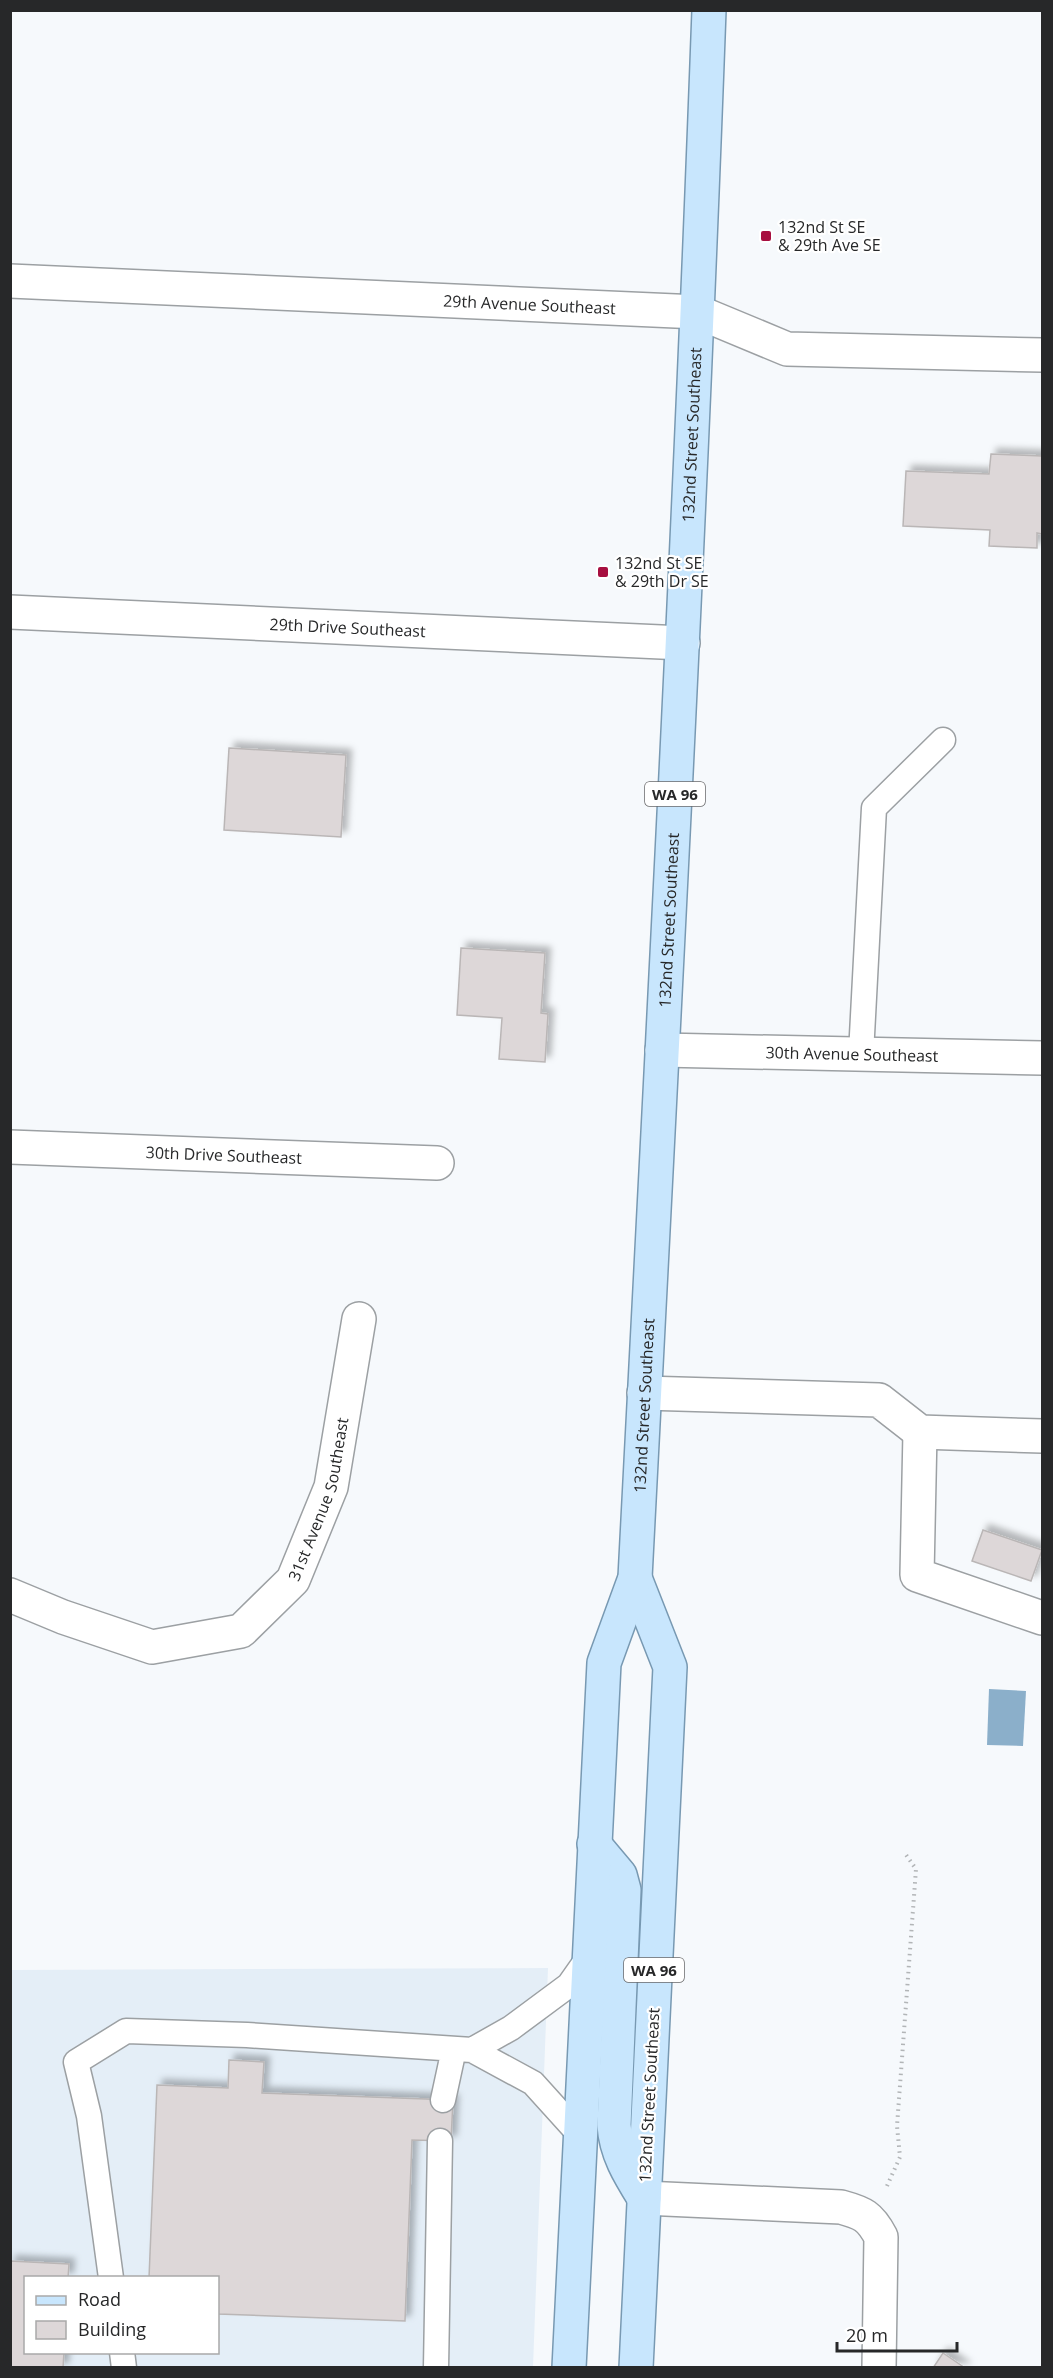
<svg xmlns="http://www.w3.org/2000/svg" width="1053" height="2378" viewBox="0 0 1053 2378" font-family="'Open Sans',sans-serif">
<defs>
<filter id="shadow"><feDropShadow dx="5.5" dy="-5.5" stdDeviation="3" flood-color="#0004"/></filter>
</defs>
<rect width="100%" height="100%" fill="#f6f9fc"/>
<path fill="#e4eef7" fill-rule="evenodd" d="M548,1968L533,2367H11L10,1970ZM26,2278H218V2352H26Z"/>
<path fill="#8bafca" d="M989,1689L1026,1691L1023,1746L987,1745Z"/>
<path fill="#ddd7d8" stroke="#bab6b6" stroke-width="1.5" filter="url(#shadow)" d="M991,454L1042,456V534L1037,533V548L989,546L990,530L903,526L906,471L989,474Z
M229,748L346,755L341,837L224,830Z
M461,948L545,953L541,1013L548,1014L545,1062L499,1059L502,1018L457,1015Z
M983,1530L1042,1550L1031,1581L972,1561Z
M229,2060L264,2062L262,2093L453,2100L451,2141L412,2140L405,2321L218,2314V2278H149L157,2085L228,2088Z
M10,2261L69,2264L68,2278H26V2352H64L63,2368H10Z
M943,2353L965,2368H933Z"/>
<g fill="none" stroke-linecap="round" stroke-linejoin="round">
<defs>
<path id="lane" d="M861,1054L874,808L943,740
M472,2050L511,2028L569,1985L588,1958
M443,2100L454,2049
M111,2278L89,2116L76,2062L126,2031L247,2035L472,2050L533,2083L580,2135
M122,2352L124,2368
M436,2368L440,2141"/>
<g id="street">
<path id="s1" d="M10,281L698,312L787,349L1042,355"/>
<path id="s2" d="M10,612L683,643"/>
<path id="s3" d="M662,1050L1042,1058"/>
<path id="s4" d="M10,1147L437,1163"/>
<path d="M644,1393L879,1400L920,1432L1042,1436"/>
<path d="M920,1432L917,1575L1042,1618"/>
<path id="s5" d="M10,1595L63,1617L152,1647L241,1631L293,1580L331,1487L359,1319"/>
<path d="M644,2198L841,2207C863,2213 870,2216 881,2237L879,2368"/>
</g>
<g id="primary">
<path d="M635,1578L670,1667L636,2368"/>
<path d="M594,1844L620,1875L624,1890L614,2125C616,2153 629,2174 644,2198"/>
<path id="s6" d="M569,2368L604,1663L635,1578C662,1056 690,533 709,10"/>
</g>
</defs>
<use href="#lane" stroke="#9ca0a3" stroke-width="27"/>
<use href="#street" stroke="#9ca0a3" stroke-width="36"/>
<use href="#primary" stroke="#7899b2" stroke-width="36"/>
<path stroke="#b2b5b7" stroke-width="4" stroke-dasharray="1.5 4.5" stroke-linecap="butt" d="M887,2186L900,2157L897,2126L916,1869L904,1852"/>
<use href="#lane" stroke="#fff" stroke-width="24"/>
<use href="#street" stroke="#fff" stroke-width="33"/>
<use href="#primary" stroke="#c8e6fd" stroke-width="33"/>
</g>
<g fill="#a70f40" stroke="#fff" stroke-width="2">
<rect x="760" y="230" width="12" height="12" rx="3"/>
<rect x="597" y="566" width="12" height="12" rx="3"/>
</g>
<g text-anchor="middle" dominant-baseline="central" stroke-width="4.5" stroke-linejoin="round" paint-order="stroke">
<g fill="#fff" stroke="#686869" stroke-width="1.5">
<rect x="645" y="782" width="60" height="24" rx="4.5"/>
<rect x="624" y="1958" width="60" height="24" rx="4.5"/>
</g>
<g font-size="15" font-weight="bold" fill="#272829">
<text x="675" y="794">WA 96</text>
<text x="654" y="1970">WA 96</text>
</g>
<g font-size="16" fill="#272829" stroke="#fff" text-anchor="start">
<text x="778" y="227">132nd St SE<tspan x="778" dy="18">&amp; 29th Ave SE</tspan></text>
<text x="615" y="563">132nd St SE<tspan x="615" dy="18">&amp; 29th Dr SE</tspan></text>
</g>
<g font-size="16" fill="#272829" stroke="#fff">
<text stroke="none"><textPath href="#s1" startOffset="520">29th Avenue Southeast</textPath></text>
<text stroke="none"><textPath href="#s6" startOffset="1941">132nd Street Southeast</textPath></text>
<text stroke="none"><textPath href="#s2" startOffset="338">29th Drive Southeast</textPath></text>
<text stroke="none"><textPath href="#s6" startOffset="1455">132nd Street Southeast</textPath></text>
<text stroke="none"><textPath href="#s3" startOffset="190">30th Avenue Southeast</textPath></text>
<text stroke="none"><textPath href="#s4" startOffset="214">30th Drive Southeast</textPath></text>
<text stroke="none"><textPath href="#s6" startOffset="969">132nd Street Southeast</textPath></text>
<text stroke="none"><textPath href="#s5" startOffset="400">31st Avenue Southeast</textPath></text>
<text transform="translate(649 2095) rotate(-87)">132nd Street Southeast</text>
</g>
</g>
<rect width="1053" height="2378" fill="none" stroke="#272829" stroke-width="24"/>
<rect x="24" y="2276" width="195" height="78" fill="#ffffff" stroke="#a9a9a9" stroke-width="1.5"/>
<rect x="36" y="2296" width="30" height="9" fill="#c8e6fd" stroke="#a9a9a9" stroke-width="1.5"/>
<text x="78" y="2306" font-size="18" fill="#272829">Road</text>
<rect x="36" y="2321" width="30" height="18" fill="#ddd7d8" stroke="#a9a9a9" stroke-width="1.5"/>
<text x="78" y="2336" font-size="18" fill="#272829">Building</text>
<path d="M837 2342v9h120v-9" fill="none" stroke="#272829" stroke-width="3"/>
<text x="846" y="2342" font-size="18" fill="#272829" stroke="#ffffff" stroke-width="4.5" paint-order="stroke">20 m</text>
</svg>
